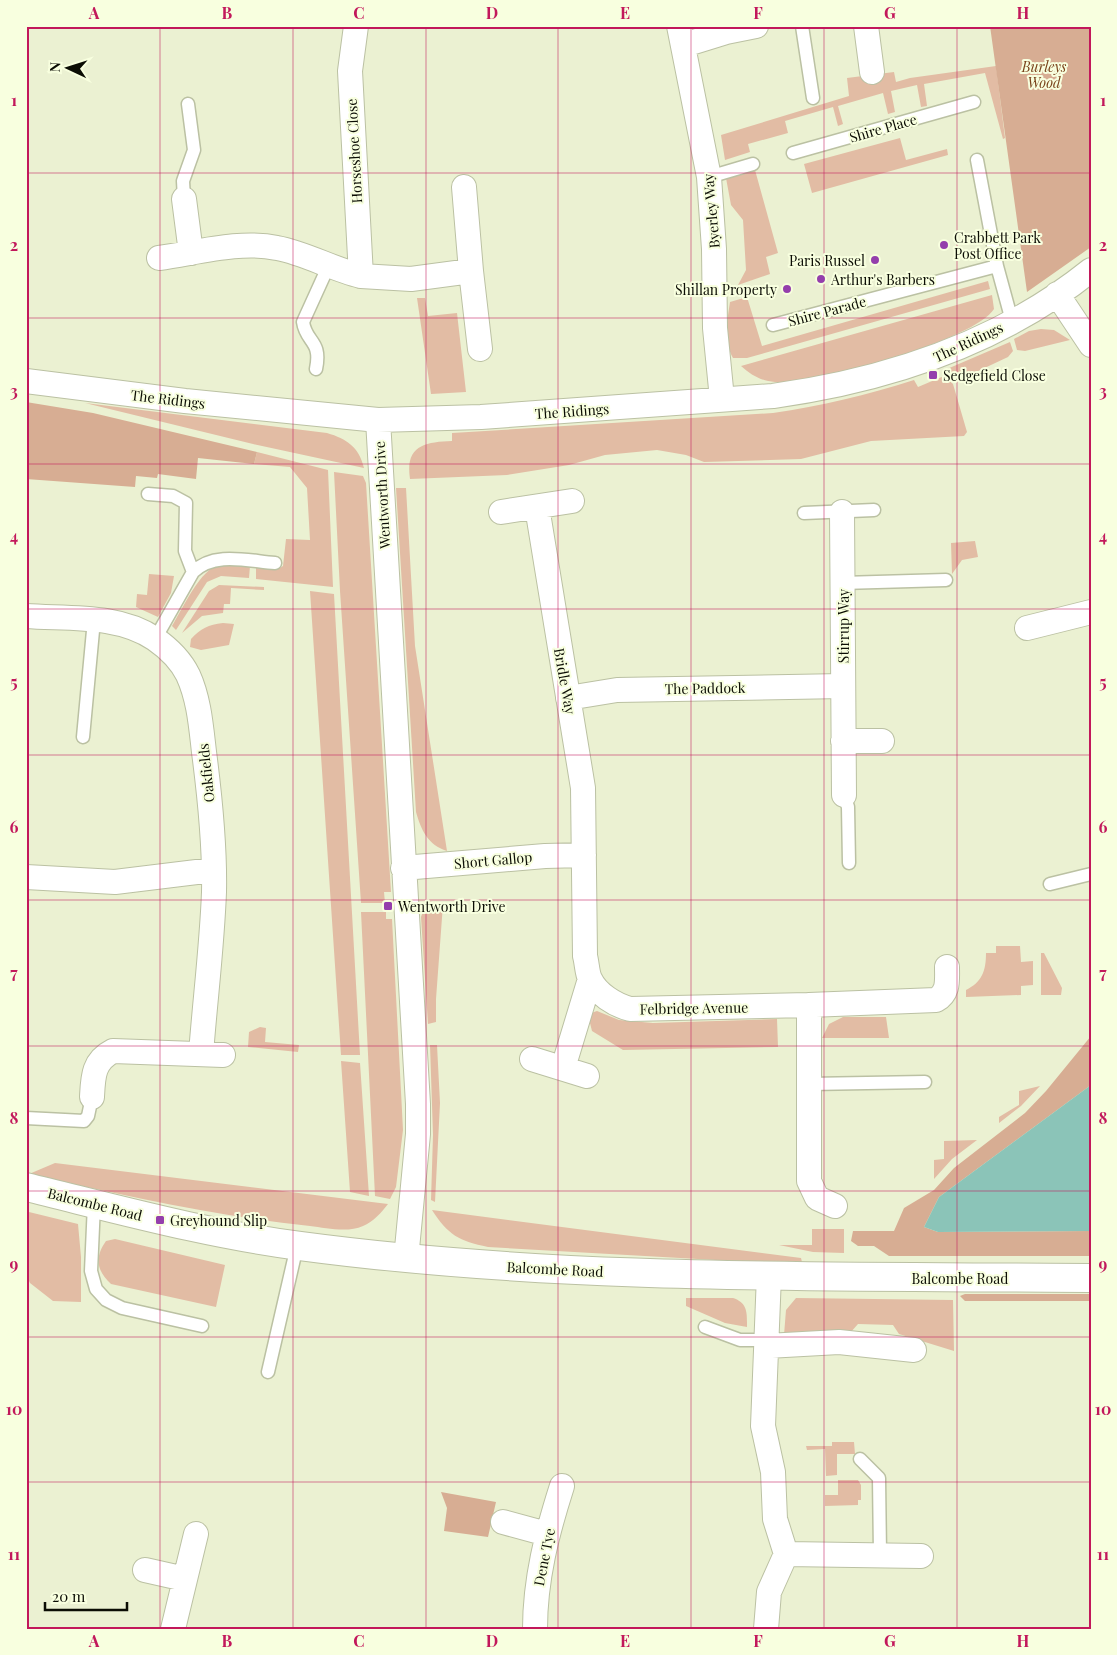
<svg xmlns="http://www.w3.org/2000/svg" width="1117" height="1655" viewBox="0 0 1117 1655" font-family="'Playfair Display',serif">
<rect width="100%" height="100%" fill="#ebf1d2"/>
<path fill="#e2bca4" d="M996,66L1005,138L1003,139L985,73L924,84L927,106L921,107L917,85L891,91L895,112L888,114L883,93L838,106L843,124L838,126L833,107L785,121L788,133L748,144L750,152L725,160L721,135L849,96L847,78L894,72L896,82L910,78Z
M900,138L906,160L947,149L948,155L812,193L804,164Z
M755,170L778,253L766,257L770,274L738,285L746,270L743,220L731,205L726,178Z
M988,281L990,289L747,358H733C723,340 727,322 730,302L747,297L762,346Z
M992,295L994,309C975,340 813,385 775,382C761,381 751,375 741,366Z
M425,298L428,316L457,313L466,392L431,394L417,298Z
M1041,329L1054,330L1070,340L1025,351L1017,350L1014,339L1029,331Z
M1010,342L1013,351L1008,357L959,380L947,369Z
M944,376L953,384L967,432L964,436L871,441L801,459L704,462L686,455L657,450L605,455L569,465L507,475L410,479C405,446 424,442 452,441V433L773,413C821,406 867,395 914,380L918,387Z
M85,403L327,433C347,439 359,447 364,468L253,444Z
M257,452L328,470L333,587L256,579V568L278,569L283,566L286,539L310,540L307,488L290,467L254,464Z
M334,472L363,476L366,483L391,892H384L385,903H361L340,591Z
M396,488H406L415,646L447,851C428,845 421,830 416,812Z
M975,541L978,557L962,560L952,574L951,543Z
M220,565L250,566L249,578L221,576L207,582L176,630L172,626C182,610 201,567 220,565Z
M149,574L174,576L171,593L158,617L136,607L137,594L147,595Z
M219,585L264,587V590L231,588L230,604H224L223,613L202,616L182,633L209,591Z
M310,591L334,594L360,1055H341Z
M223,623L234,624L229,645L201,650L190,647L191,639C201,628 208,625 223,623Z
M427,901L443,904L436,999V1022L428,1024L421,917Z
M361,912H386V919H392L403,1130L396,1187L390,1199L375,1196Z
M996,946H1020L1021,962L1033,961V985L1021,986V995L966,997V990C982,982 986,971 986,953H996Z
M1041,953H1044L1062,988L1061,995H1041Z
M597,1011L619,1020L653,1023L777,1019L778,1047L623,1050L592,1031L589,1019L591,1013Z
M843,1017H886L889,1038H822L829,1024Z
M260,1027L266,1028L265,1042L299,1045L298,1052L248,1047L249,1032Z
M430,1045H437L440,1103L435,1202L431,1200L433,1135Z
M341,1061L360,1063L369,1196L350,1192Z
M1040,1086L1021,1106L999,1123V1117L1019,1105V1091Z
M977,1140L952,1159L934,1179V1160L944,1159V1141Z
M55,1163L388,1204C382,1212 373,1222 363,1226C348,1233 326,1228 310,1226C215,1216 121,1195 29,1174Z
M432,1210L801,1258L802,1262L788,1264L488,1247C459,1241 448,1235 432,1210Z
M29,1212L78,1224L81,1257V1302L53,1301L30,1283L26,1275V1213Z
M812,1229H844V1253L813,1252L779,1245H812Z
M115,1239L225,1265L216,1307L111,1284C97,1271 94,1258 106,1241Z
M686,1298H733C748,1303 747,1313 747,1327L725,1323L686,1306Z
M796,1298L953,1300L954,1351L899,1334L893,1325L858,1324L850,1333L784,1335L786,1310Z
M832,1442H854L855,1454H837V1475L826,1476L825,1449L807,1450L806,1446H832Z
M838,1480H858L861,1485V1500H858V1505L825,1506V1495H838Z"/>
<path fill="#d7ad93" d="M990,26H1091V247L1027,292Z
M26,402L93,413L257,452L254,464L198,458L196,479L158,474L157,478L136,476L135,487L26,479Z
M1091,1036V1085L939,1197L924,1227L938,1232L1091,1231V1256H889L874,1246H858L851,1241L853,1231H894L904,1208L934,1190L954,1168L1025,1113L1046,1091Z
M965,1294H1091V1301H965L960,1296Z
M441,1492L496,1502L488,1537L444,1531L447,1508Z"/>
<path fill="#8bc4b8" d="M1091,1085V1231L938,1232L924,1227L939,1197Z"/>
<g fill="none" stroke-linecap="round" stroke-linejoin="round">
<defs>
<path id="service" d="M802,26L813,98
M793,153L974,102
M977,160L997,266
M709,177L753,164
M184,199L183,181L194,150L188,104
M773,325L997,266L1012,321
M316,369C322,340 306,343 303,322L328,267
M148,494L173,496L186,503L185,551L193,572
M804,513L874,510
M842,583L946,580
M155,639L193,572C214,551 248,561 275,563
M83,737L94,620
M844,795L848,807L849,863
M1050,884L1091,874
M809,1084L925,1082
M26,1118L84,1121L88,1116L92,1097
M94,1204L91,1271L96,1289L106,1300L122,1308L202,1326
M705,1327L740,1340H768
M268,1372L297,1246
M860,1459L879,1478L880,1554"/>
<path id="minor" d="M679,26L709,177L714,249L715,328L722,399
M866,26L872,72
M684,45L726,32L756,26
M184,199L191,253
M159,258C196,253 240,240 277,248C305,253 332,269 361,276L350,71L356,26
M471,271L480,349
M361,276L411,279L471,271L464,187
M1057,294L1091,345
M26,381L185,401L378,420L481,417L773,396C888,380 1000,343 1091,270
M378,420L418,1104V1134L406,1259
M537,507L583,788L585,956C587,963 587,973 590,979C597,994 615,1005 630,1009L809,1005V1181L817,1198L835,1206
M501,512L572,501
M842,512L844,795
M26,616C68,619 119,614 155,639C168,648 181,661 188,675C199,699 201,726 204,752C210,798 215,846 214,892C212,946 205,1000 201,1054
M1027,628L1091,612
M568,698L617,690L843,686
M843,741H882
M403,868L545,856L584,855
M26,877L115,882L213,870
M809,1005L936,1000C949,993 947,980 947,967
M532,1059L587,1076
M563,1068L590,979
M92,1097C93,1077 93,1061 113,1051L223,1055
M769,1275L763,1426L773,1472L775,1519L786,1554L921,1556
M767,1346L839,1342L914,1350
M503,1522L547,1534
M145,1570L185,1579
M173,1629L196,1534
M535,1629C535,1579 547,1533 562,1486
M766,1629L769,1592L786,1554"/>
<path id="secondary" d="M26,1187C117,1209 207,1234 300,1246C562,1281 827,1276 1091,1278"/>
</defs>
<use href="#service" stroke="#bbc1a3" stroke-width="15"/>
<use href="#minor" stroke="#bbc1a3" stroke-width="26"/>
<use href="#secondary" stroke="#bbc1a3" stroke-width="30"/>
<use href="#service" stroke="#fff" stroke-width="12"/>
<use href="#minor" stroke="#fff" stroke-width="24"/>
<use href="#secondary" stroke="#fff" stroke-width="28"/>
</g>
<path fill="none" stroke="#c2185b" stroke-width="1" stroke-opacity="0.55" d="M160,26V1629M293,26V1629M426,26V1629M558,26V1629M691,26V1629M824,26V1629M957,26V1629M26,173H1091M26,318H1091M26,464H1091M26,609H1091M26,755H1091M26,900H1091M26,1046H1091M26,1191H1091M26,1337H1091M26,1482H1091"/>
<g fill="#943eac" stroke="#f8ffdf" stroke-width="2">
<circle cx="944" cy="245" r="5"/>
<circle cx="875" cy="260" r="5"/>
<circle cx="821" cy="279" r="5"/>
<circle cx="787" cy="289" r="5"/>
<rect x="928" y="370" width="10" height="10" rx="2.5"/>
<rect x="383" y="901" width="10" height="10" rx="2.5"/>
<rect x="155" y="1215" width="10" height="10" rx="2.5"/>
</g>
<g text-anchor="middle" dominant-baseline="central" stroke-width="4" stroke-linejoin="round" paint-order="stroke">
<g font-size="14" font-style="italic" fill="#79431b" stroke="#f8ffdf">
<text x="1044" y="66">Burleys<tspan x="1044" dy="16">Wood</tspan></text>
</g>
<g font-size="14" fill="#0b0d04" stroke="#f8ffdf">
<text transform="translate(883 128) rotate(-16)">Shire Place</text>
<text transform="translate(354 151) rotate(-93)">Horseshoe Close</text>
<text transform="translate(711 211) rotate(-95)">Byerley Way</text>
<text transform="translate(827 311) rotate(-15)">Shire Parade</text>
<text transform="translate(968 342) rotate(-25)">The Ridings</text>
<text transform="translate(168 399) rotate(7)">The Ridings</text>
<text transform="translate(572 411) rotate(-4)">The Ridings</text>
<text transform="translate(382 495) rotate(-93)">Wentworth Drive</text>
<text transform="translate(843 626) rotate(-90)">Stirrup Way</text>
<text transform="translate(565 681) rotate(80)">Bridle Way</text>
<text transform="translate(705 688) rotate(-1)">The Paddock</text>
<text transform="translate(206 773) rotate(-96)">Oakfields</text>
<text transform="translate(493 860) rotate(-5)">Short Gallop</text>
<text transform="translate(694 1008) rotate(-1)">Felbridge Avenue</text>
<text transform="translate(95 1204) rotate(14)">Balcombe Road</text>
<text transform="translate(555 1269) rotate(3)">Balcombe Road</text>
<text x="960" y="1278">Balcombe Road</text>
<text transform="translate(544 1557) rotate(-79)">Dene Tye</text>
</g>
<g font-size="14" fill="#0b0d04" stroke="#f8ffdf" text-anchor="start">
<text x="954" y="237">Crabbett Park<tspan x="954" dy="16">Post Office</tspan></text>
<text x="865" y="260" text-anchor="end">Paris Russel</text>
<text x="831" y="279">Arthur's Barbers</text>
<text x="777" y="289" text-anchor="end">Shillan Property</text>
<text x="943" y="375">Sedgefield Close</text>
<text x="398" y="906">Wentworth Drive</text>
<text x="170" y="1220">Greyhound Slip</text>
</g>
</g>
<rect width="1117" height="1655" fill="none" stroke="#f8ffdf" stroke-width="55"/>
<g transform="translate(68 68) rotate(274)" stroke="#f8ffdf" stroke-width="4" paint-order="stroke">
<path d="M0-4L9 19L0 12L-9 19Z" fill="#0b0d04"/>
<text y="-8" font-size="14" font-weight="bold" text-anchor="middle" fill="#0b0d04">N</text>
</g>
<path d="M45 1602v8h82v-8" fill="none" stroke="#0b0d04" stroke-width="2.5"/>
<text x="52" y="1602" font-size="15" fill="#0b0d04" stroke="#f8ffdf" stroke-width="4" paint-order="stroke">20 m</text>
<rect x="28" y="28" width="1062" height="1600" fill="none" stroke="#c2185b" stroke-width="2"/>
<g font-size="16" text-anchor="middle" font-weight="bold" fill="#c2185b">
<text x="94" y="19">A</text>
<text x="227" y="19">B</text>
<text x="359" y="19">C</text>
<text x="492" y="19">D</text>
<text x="625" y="19">E</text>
<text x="758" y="19">F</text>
<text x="890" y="19">G</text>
<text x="1023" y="19">H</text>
<text x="14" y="106">1</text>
<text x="1103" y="106">1</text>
<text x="14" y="251">2</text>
<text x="1103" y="251">2</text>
<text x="14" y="397">3</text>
<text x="1103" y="397">3</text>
<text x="14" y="542">4</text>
<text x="1103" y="542">4</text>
<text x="14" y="688">5</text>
<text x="1103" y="688">5</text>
<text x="14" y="833">6</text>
<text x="1103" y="833">6</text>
<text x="14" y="979">7</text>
<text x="1103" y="979">7</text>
<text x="14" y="1124">8</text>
<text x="1103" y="1124">8</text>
<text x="14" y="1270">9</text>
<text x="1103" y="1270">9</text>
<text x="14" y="1415">10</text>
<text x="1103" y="1415">10</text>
<text x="14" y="1560">11</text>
<text x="1103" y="1560">11</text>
<text x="94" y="1647">A</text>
<text x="227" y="1647">B</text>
<text x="359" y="1647">C</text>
<text x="492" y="1647">D</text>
<text x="625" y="1647">E</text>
<text x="758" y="1647">F</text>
<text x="890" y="1647">G</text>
<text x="1023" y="1647">H</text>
</g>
</svg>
